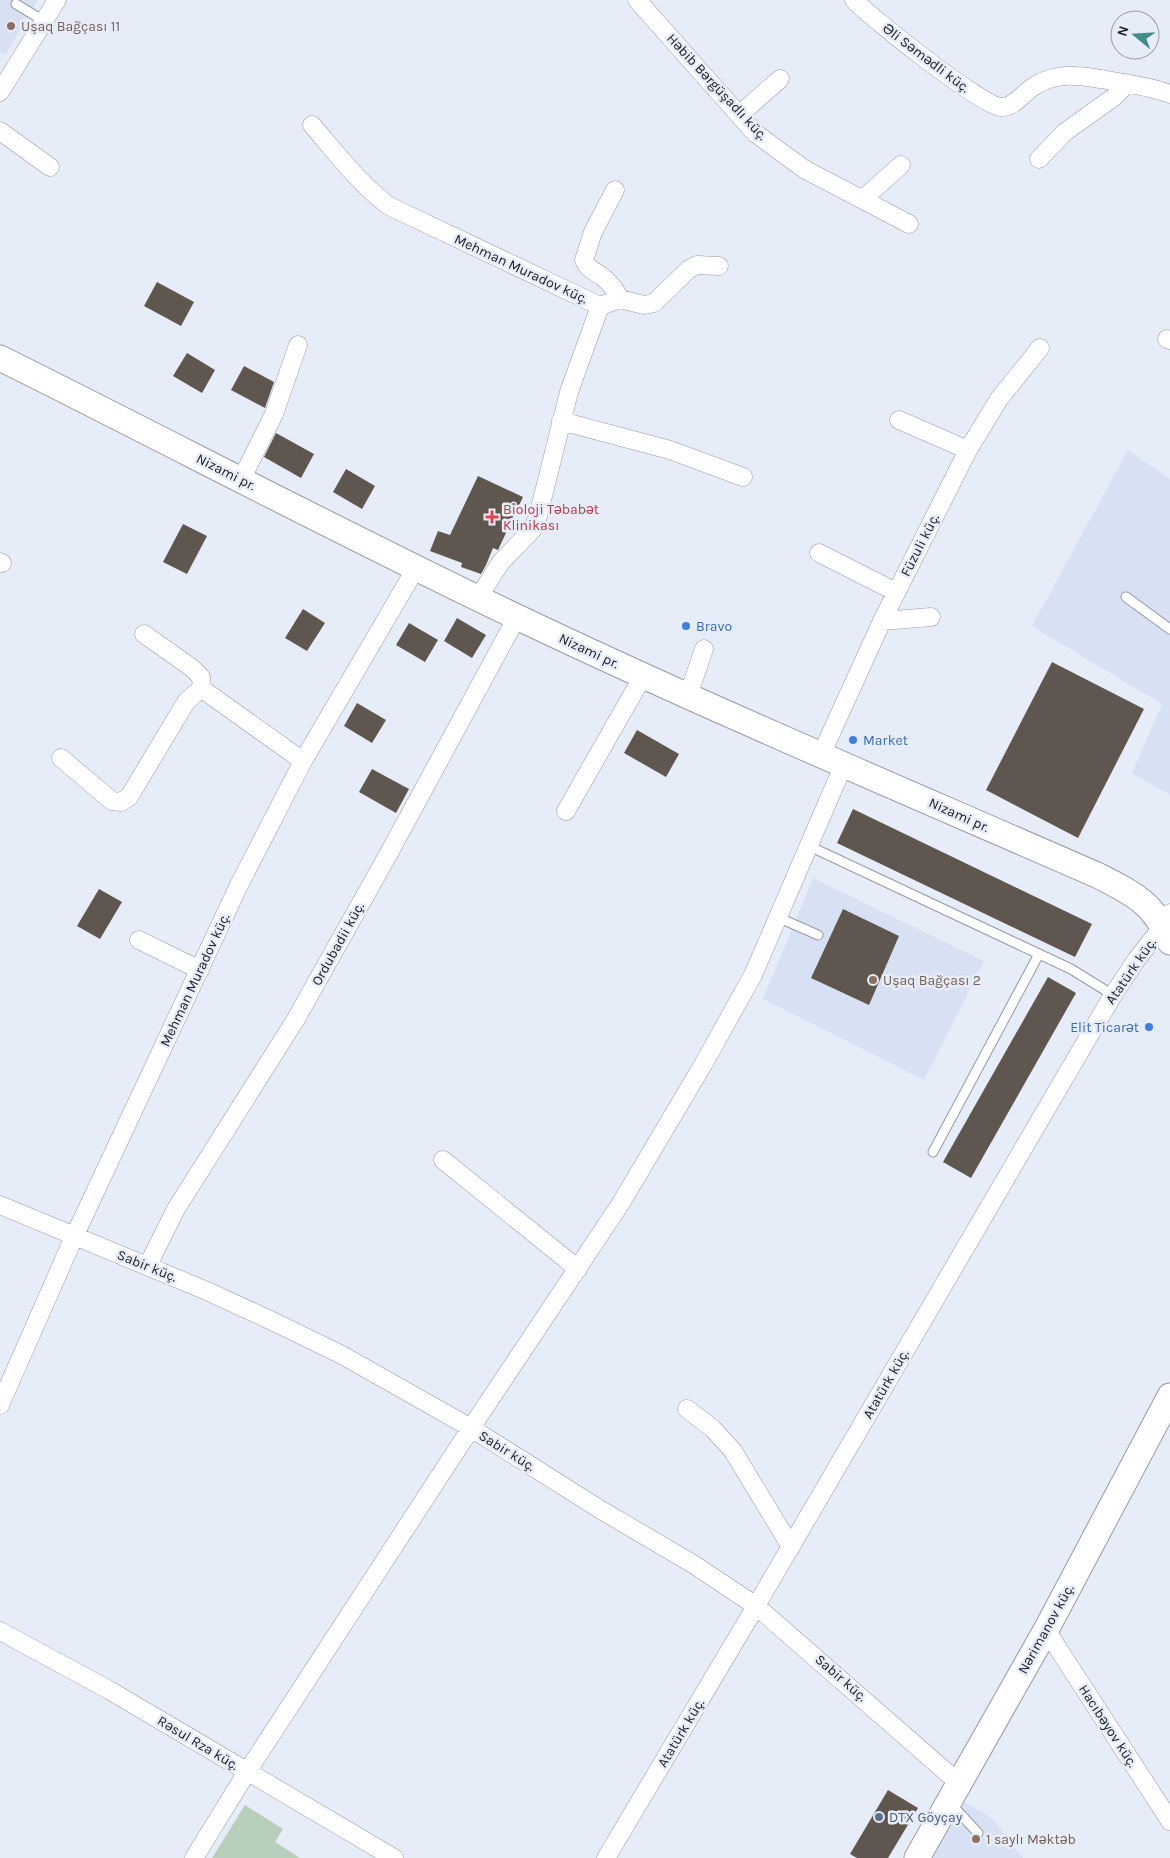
<svg xmlns="http://www.w3.org/2000/svg" width="1170" height="1858" viewBox="0 0 1170 1858" font-family="Karla,sans-serif">
<rect width="100%" height="100%" fill="#e7edf8"/>
<path fill="#d8e1f3" d="M0,0H38L5,55L0,52Z
M1128,450L1170,479V795L1132,773L1162,704L1032,626Z
M813,878L984,961L924,1080L763,999Z
M965,1802L993,1819L1023,1858H933Z"/>
<path fill="#b8cfbc" d="M245,1805L283,1829L275,1842L300,1858H212Z"/>
<path fill="#5f574f" d="M157,282L194,302L181,326L144,306Z
M187,353L215,370L202,393L173,376Z
M244,366L274,382L265,408L231,390Z
M276,433L314,454L301,478L264,457Z
M346,469L375,486L362,509L333,492Z
M478,476L523,497L498,550L493,548L486,565L481,574L461,567L462,563L430,551L438,531L450,535Z
M183,524L207,536L187,574L163,562Z
M303,609L325,623L307,651L285,638Z
M457,618L486,635L472,658L444,641Z
M409,623L438,640L425,662L396,645Z
M1052,662L1144,709L1078,838L986,790Z
M357,703L386,720L372,743L344,726Z
M637,730L679,754L666,777L624,753Z
M372,769L409,789L396,813L359,792Z
M853,809L1092,924L1075,957L837,843Z
M99,889L122,902L100,939L77,926Z
M843,909L899,936L869,1005L811,978Z
M1048,977L1076,993L971,1178L943,1162Z
M888,1790L918,1808L888,1858H857L850,1854Z"/>
<g fill="none" stroke-linecap="round" stroke-linejoin="round">
<defs>
<path id="lane" d="M16,4L44,21
M1126,597L1170,629
M809,846L1071,969L1113,995
M777,917L818,935
M933,1152L1039,954
M951,1804L978,1833"/>
<path id="street" d="M637,0L755,133L804,169L909,224
M854,0C871,18 983,107 1001,107C1015,108 1024,91 1036,85C1048,78 1062,75 1076,76C1086,76 1097,79 1107,80C1128,84 1150,86 1170,94
M0,92L57,0
M739,115L780,79
M312,125C336,153 359,183 389,206L600,306L569,392L538,516L533,529L501,562L478,598
M0,131L50,167
M1039,159L1065,132L1114,97L1127,84
M615,190L593,232L584,260C589,272 597,271 605,279C612,285 616,291 620,299
M863,199L901,165
M600,306L620,299L644,305L654,303L689,269L697,265L719,266
M1167,339L1170,340
M899,420L968,450
M561,421L670,450L743,477
M241,480L274,414L298,345
M819,553L896,592
M0,562L2,563
M882,621L931,617
M144,634L192,668L201,677L202,689L303,761
M688,696L704,649
M821,755L882,621L968,450L999,399L1040,348
M61,758L112,801L121,802L129,797L186,702L197,692L202,689
M566,811L643,676
M139,940L200,970
M443,1160L578,1269
M0,1205L207,1291L270,1320L342,1355L471,1428L601,1510L693,1564L756,1606L960,1784
M148,1265L176,1209L296,1019L389,853L517,617
M0,1405L74,1237L239,885L303,761L416,568
M687,1409L712,1428L733,1451L791,1547
M1046,1630L1170,1821
M0,1631L109,1690L394,1858
M194,1858L247,1772L471,1428L621,1203L704,1063L753,975L844,764
M606,1858L756,1606L1113,995L1137,959L1163,926L1170,913"/>
<path id="secondary" d="M0,358C173,444 344,535 519,618C710,709 905,791 1099,876C1134,894 1154,903 1170,942
M917,1858L1046,1630L1170,1396"/>
</defs>
<use href="#lane" stroke="#959ba5" stroke-width="11"/>
<use href="#street" stroke="#959ba5" stroke-width="19"/>
<use href="#secondary" stroke="#959ba5" stroke-width="27"/>
<use href="#lane" stroke="#fff" stroke-width="9"/>
<use href="#street" stroke="#fff" stroke-width="18"/>
<use href="#secondary" stroke="#fff" stroke-width="25"/>
</g>
<g fill="#8d6e63" stroke="#e7edf8" stroke-width="2">
<circle cx="11" cy="26" r="5"/>
<circle cx="873" cy="980" r="5"/>
<circle cx="976" cy="1839" r="5"/>
</g>
<path fill="#e0444e" stroke="#e7edf8" stroke-width="2" d="M489.5 509.5h5v5h5v5h-5v5h-5v-5h-5v-5h5z"/>
<g fill="#3f7fe0" stroke="#e7edf8" stroke-width="2">
<circle cx="686" cy="626" r="5"/>
<circle cx="853" cy="740" r="5"/>
<circle cx="1149" cy="1027" r="5"/>
</g>
<circle fill="#5c6f8a" stroke="#e7edf8" stroke-width="2" cx="879" cy="1817" r="5"/>
<g text-anchor="middle" dominant-baseline="central" stroke-width="5" stroke-linejoin="round" paint-order="stroke">
<g font-size="14" fill="#785e54" stroke="#e7edf8" text-anchor="start">
<text x="21" y="26">Uşaq Bağçası 11</text>
<text x="883" y="980">Uşaq Bağçası 2</text>
<text x="986" y="1839">1 saylı Məktəb</text>
</g>
<g font-size="14" fill="#202226" stroke="#e7edf8">
<text transform="translate(926 58) rotate(37)">Əli Səmədli küç.</text>
<text transform="translate(717 87) rotate(47)">Həbib Bərgüşadlı küç.</text>
<text transform="translate(521 269) rotate(25)">Mehman Muradov küç.</text>
<text transform="translate(226 472) rotate(27)">Nizami pr.</text>
<text transform="translate(920 545) rotate(-63)">Füzuli küç.</text>
<text transform="translate(589 651) rotate(25)">Nizami pr.</text>
<text transform="translate(959 815) rotate(24)">Nizami pr.</text>
<text transform="translate(338 944) rotate(-61)">Ordubadii küç.</text>
<text transform="translate(1131 971) rotate(-55)">Atatürk küç.</text>
<text transform="translate(195 980) rotate(-65)">Mehman Muradov küç.</text>
<text transform="translate(147 1266) rotate(22)">Sabir küç.</text>
<text transform="translate(886 1384) rotate(-60)">Atatürk küç.</text>
<text transform="translate(507 1451) rotate(32)">Sabir küç.</text>
<text transform="translate(1046 1629) rotate(-61)">Nərimanov küç.</text>
<text transform="translate(841 1678) rotate(41)">Sabir küç.</text>
<text transform="translate(1108 1726) rotate(57)">Hacıbəyov küç.</text>
<text transform="translate(681 1733) rotate(-59)">Atatürk küç.</text>
<text transform="translate(198 1743) rotate(31)">Rəsul Rza küç.</text>
</g>
<g font-size="14" fill="#be3a42" stroke="#e7edf8" text-anchor="start">
<text x="503" y="509">Bioloji Təbabət<tspan x="503" dy="16">Klinikası</tspan></text>
</g>
<g font-size="14" fill="#366cbe" stroke="#e7edf8" text-anchor="start">
<text x="696" y="626">Bravo</text>
<text x="863" y="740">Market</text>
<text x="1139" y="1027" text-anchor="end">Elit Ticarət</text>
</g>
<g font-size="14" fill="#4e5e75" stroke="#e7edf8" text-anchor="start">
<text x="889" y="1817">DTX Göyçay</text>
</g>
</g>
<g transform="translate(1135 35) rotate(288)"><circle r="24" fill="#e7edf8" stroke="#979ca4"/>
<path d="M0-4L9 19L0 12L-9 19Z" fill="#458c89"/>
<text y="-8" font-size="14" font-weight="bold" text-anchor="middle" fill="#202226">N</text>
</g>
</svg>
